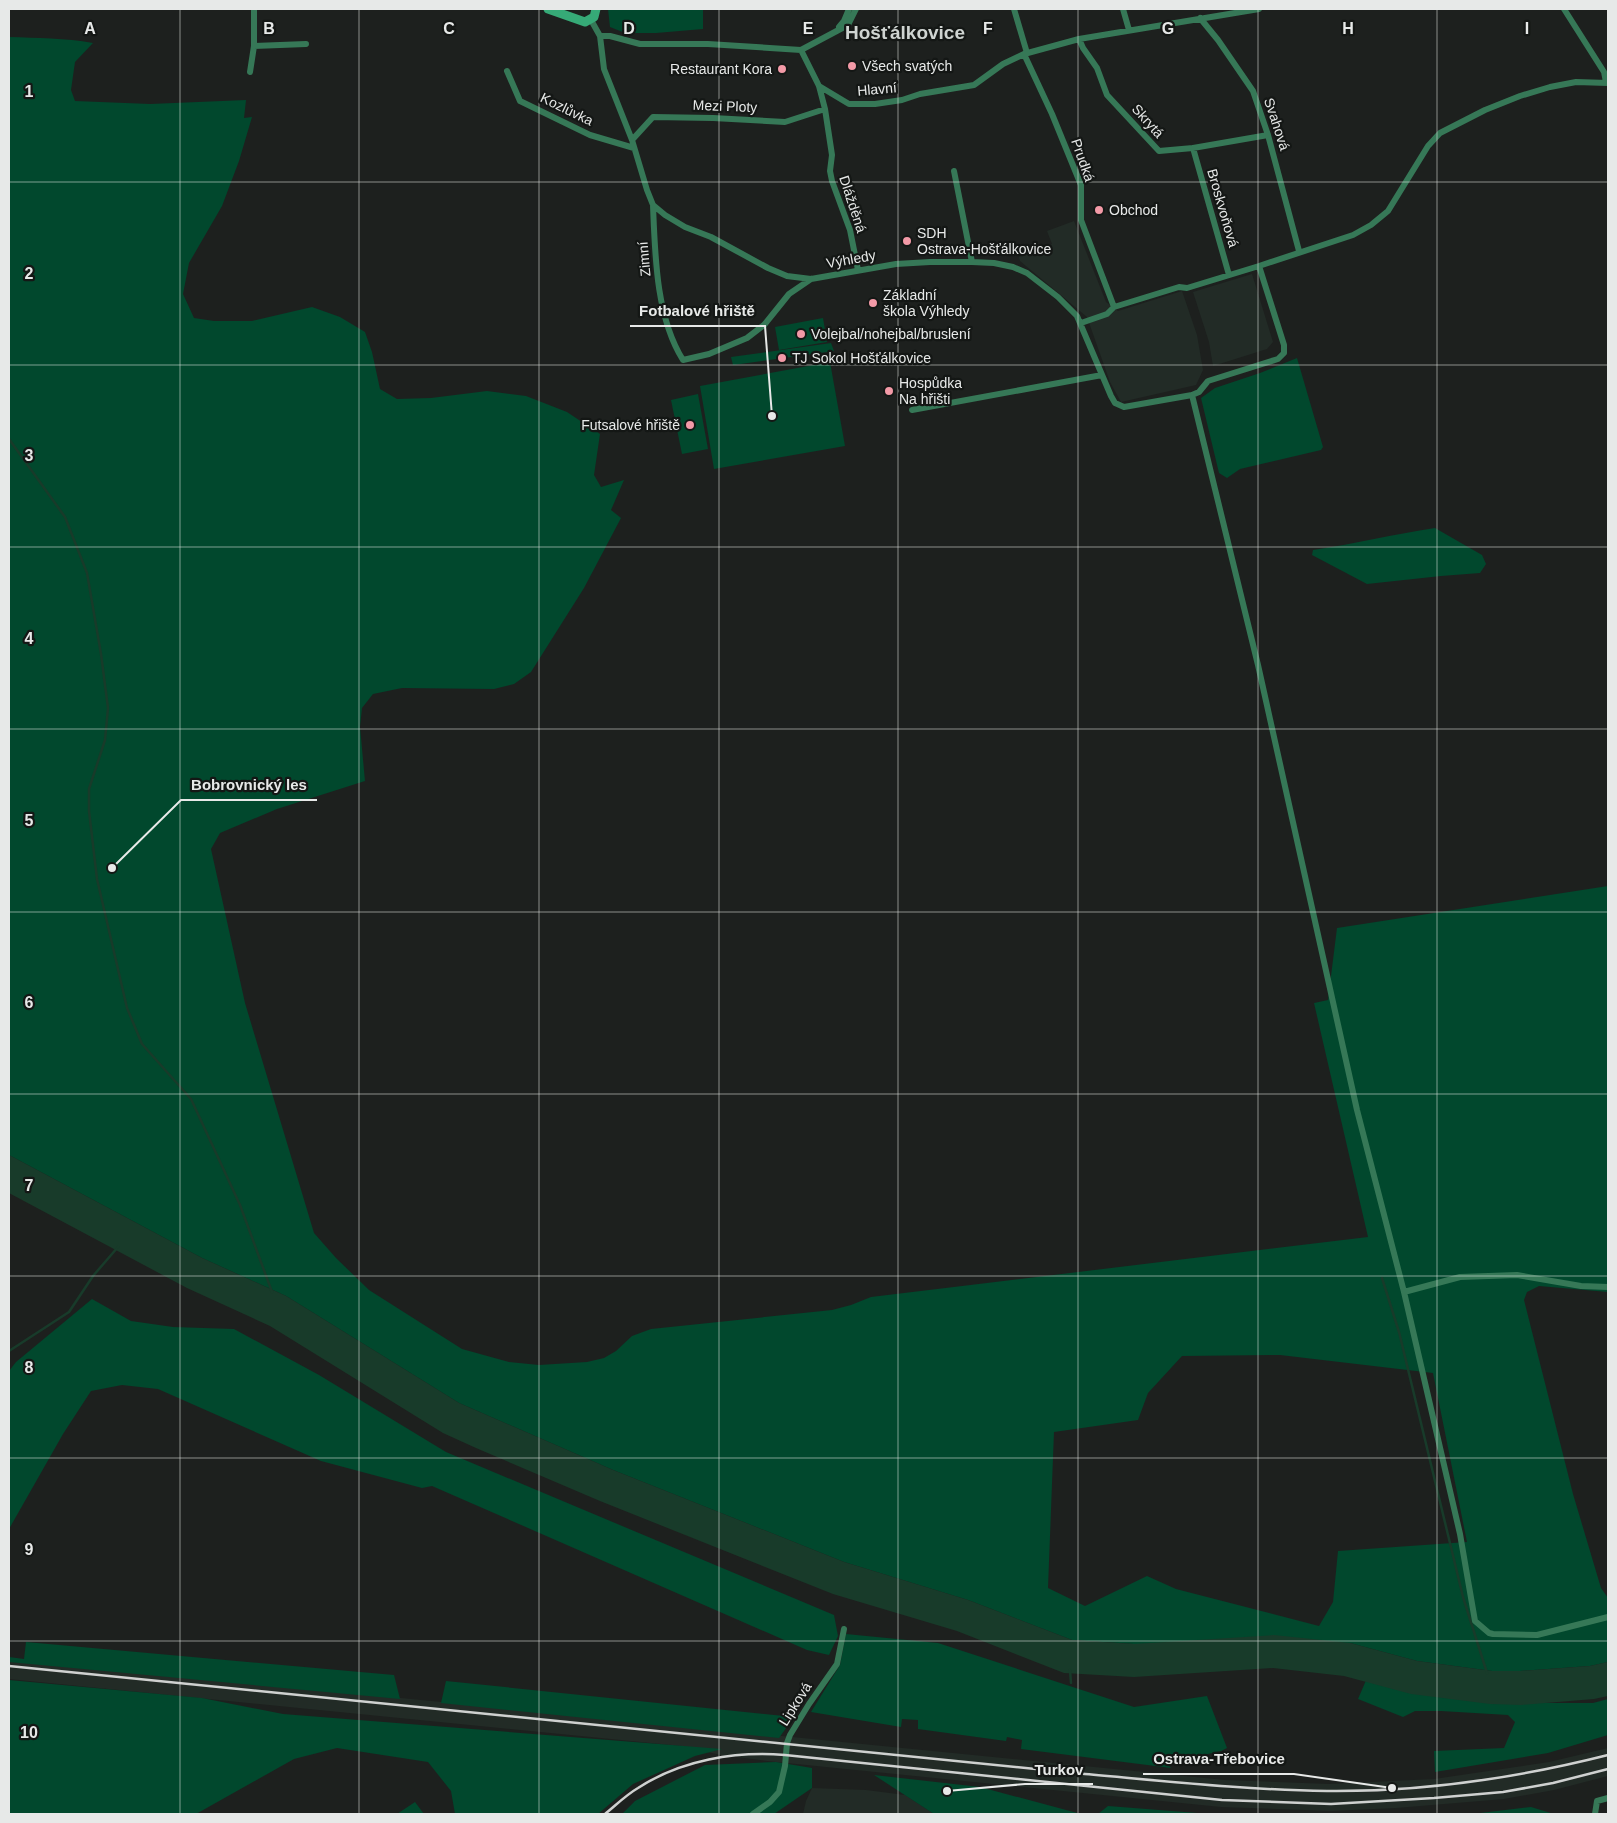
<svg xmlns="http://www.w3.org/2000/svg" width="1617" height="1823" viewBox="0 0 1617 1823" font-family="Arial,sans-serif">
<rect width="100%" height="100%" fill="#1d201e"/>
<path fill="#222b26" d="M1074,221L1106,302L1118,311L1182,291L1197,335L1203,370L1196,385L1121,402L1110,382L1087,317L1020,261L1019,257L1052,244L1047,231Z
M1252,274L1273,342L1267,349L1213,366L1209,342L1193,292Z
M9,1659L1225,1780L1329,1784L1434,1779L1549,1762L1608,1748V1776L1554,1790L1504,1799L1396,1808L1331,1811L1221,1807L767,1761L721,1755L681,1746L9,1679Z
M812,1788L866,1790L905,1795L934,1814H803L806,1801Z"/>
<path fill="#01482d" fill-rule="evenodd" d="M608,9H703V29L656,33H625L610,27Z
M9,37C37,38 65,38 93,43L75,62L71,90L75,101L150,104L246,100L244,118L252,117L239,161L222,206L189,263L183,294L194,318L214,321H252L312,307L340,317L365,332L372,352L380,389L397,399L431,398L487,391L526,396L567,412L600,434L594,475L601,487L624,480L611,510L621,518L584,588L531,672L514,684L494,689L402,688L373,694L362,708L360,727L365,781L277,809L220,833L211,849L245,1003L314,1233L336,1258L369,1290L462,1349L509,1362L539,1365L587,1362L604,1358L616,1351L632,1336L651,1329L832,1310L851,1305L871,1297L1368,1237L1314,1003L1328,1000L1337,928L1608,886V1292L1539,1286L1527,1292L1524,1300L1573,1494L1601,1588L1608,1598V1662L1590,1666L1520,1671H1492L1417,1661L1350,1643L1134,1644L1072,1640L968,1600L844,1562L613,1470L459,1403L286,1296L202,1258L9,1155ZM1280,1355L1433,1373L1467,1542L1338,1551L1333,1602L1319,1626L1176,1589L1147,1576L1085,1606L1048,1588L1054,1432L1138,1420L1148,1393L1182,1356Z
M823,318L827,342L779,350L775,327Z
M831,343L834,351L733,365L731,357Z
M1297,358L1323,447L1321,450L1240,469L1227,478L1219,473L1201,398L1215,388L1260,373Z
M830,362L845,446L714,469L700,386Z
M698,394L708,449L682,454L671,400Z
M1435,528L1482,555L1486,564L1480,573L1441,576L1367,584L1312,555L1313,550C1354,544 1394,534 1435,528Z
M92,1299L131,1321L173,1327L234,1329L319,1375L446,1452L834,1615L838,1636L829,1655L807,1650L432,1486L422,1488L321,1461L158,1389L122,1385L91,1391L63,1434L9,1529V1371L16,1362Z
M846,1634L938,1643L1134,1707L1207,1696L1227,1748L1221,1751L1177,1761L1164,1760L1171,1768L1021,1749L1022,1740L1007,1737L1006,1741L918,1729V1720L902,1719L901,1727L811,1712L840,1665Z
M26,1642L394,1675L400,1699L9,1662V1657L24,1659Z
M1367,1678L1491,1703H1593L1608,1699V1735L1548,1753L1435,1772L1434,1751L1504,1748L1515,1722L1508,1715L1441,1711H1415L1403,1717L1358,1699Z
M9,1680L202,1698L283,1714L722,1749L695,1756L633,1784L598,1814H455L451,1791L428,1762L337,1748L294,1759L196,1814H9Z
M446,1681L794,1717L779,1738L441,1703Z
M776,1762L812,1768V1788L774,1814H622L635,1801L705,1765Z
M874,1775L980,1787L1081,1814H934Z
M415,1802L424,1814H397Z
M1108,1806L1210,1814H1098Z
M1531,1807L1554,1814H1472Z"/>
<path fill="#183b2a" d="M9,1155L202,1258L286,1296L459,1403L613,1470L844,1562L968,1600L1072,1640L1134,1644L1274,1635L1350,1643L1417,1661L1492,1671H1520L1590,1666L1608,1662V1696L1594,1699L1521,1705L1490,1704L1411,1694L1344,1676L1273,1668L1134,1677L1064,1673L957,1631L833,1594L600,1501L476,1448L443,1433L270,1326L187,1288L9,1193Z"/>
<g fill="none" stroke-linecap="round" stroke-linejoin="round">
<path stroke="#183b2a" stroke-width="2.5" d="M9,439L65,517L87,573L101,654L108,708L105,740L89,789V811L97,879L127,1008L142,1044L191,1099L240,1205L272,1292
M1382,1278L1399,1332L1463,1597L1487,1673
M9,1351L69,1312L93,1276L118,1247
M1070,1670L1071,1683"/>
<path stroke="#367857" stroke-width="6" d="M254,9V46L306,44
M1014,9L1027,53
M1123,9L1129,30
M1564,9L1604,72L1606,82
M1200,18L1218,40L1253,91L1268,135L1299,251
M591,20L600,36L604,69L632,140L647,190L653,205L665,215L685,227L711,237L768,268L787,276L811,279L896,264L930,262H972L994,263L1013,267L1027,273L1058,297L1077,316L1111,396L1115,403L1124,407L1192,395L1199,392L1208,381L1278,359L1284,353V345L1259,266L1353,235L1371,225L1388,211L1428,146L1440,133L1485,110L1520,96L1550,87L1576,82L1608,83
M839,27L844,21L849,9
M600,36H610L640,44H708L801,50
M1079,39L1083,48L1097,68L1107,95L1159,151L1193,148L1268,135
M801,50L819,86L825,109L832,155L830,171L832,181L850,230L858,270
M801,50L848,25L856,9
M1024,54L1052,114L1081,185V220L1114,307
M507,71L520,101L590,135L634,148
M250,72L254,46
M819,86L849,104H875L902,100L920,94L974,85L1003,64L1024,54L1079,39L1259,9
M632,140L653,117L713,118L785,122L825,109
M1193,148L1229,275
M954,171L972,262
M653,205C655,255 656,317 683,360L709,354L747,338L764,325L789,294L811,279
M1081,323L1107,314L1114,307L1179,287L1187,288L1259,266
M1192,395L1258,665L1357,1110L1404,1292L1460,1534L1475,1621L1489,1633L1493,1634L1537,1635L1608,1617
M912,410L1102,375
M1404,1292L1460,1277L1517,1275L1581,1286L1608,1287
M753,1814L770,1802L779,1792L785,1766L787,1743L790,1735L809,1704L837,1664L844,1629
M1595,1814L1597,1801L1608,1798"/>
<path stroke="#36aa77" stroke-width="9" d="M548,9L585,22L594,17L596,9"/>
<path stroke="#cfd1d0" stroke-width="2.5" d="M9,1666L1085,1774C1165,1781 1246,1790 1327,1791C1421,1792 1517,1778 1608,1755
M605,1814C616,1805 626,1795 638,1788C681,1760 735,1751 785,1755L1222,1800L1331,1804L1434,1798L1503,1792L1553,1783L1608,1769"/>
</g>
<path fill="none" stroke="#e7e9e8" stroke-width="1" stroke-opacity="0.55" d="M180,9V1814M359,9V1814M539,9V1814M719,9V1814M898,9V1814M1078,9V1814M1258,9V1814M1437,9V1814M9,182H1608M9,365H1608M9,547H1608M9,729H1608M9,912H1608M9,1094H1608M9,1276H1608M9,1458H1608M9,1641H1608"/>
<g fill="#f39aa7" stroke="#141715" stroke-width="2">
<circle cx="852" cy="66" r="5"/>
<circle cx="782" cy="69" r="5"/>
<circle cx="1099" cy="210" r="5"/>
<circle cx="907" cy="241" r="5"/>
<circle cx="873" cy="303" r="5"/>
<circle cx="801" cy="334" r="5"/>
<circle cx="782" cy="358" r="5"/>
<circle cx="889" cy="391" r="5"/>
<circle cx="690" cy="425" r="5"/>
</g>
<g text-anchor="middle" dominant-baseline="central" stroke-width="4.5" stroke-linejoin="round" paint-order="stroke">
<g font-size="14" fill="#e7e9e8" stroke="#141715" text-anchor="start">
<text x="862" y="66">Všech svatých</text>
<text x="772" y="69" text-anchor="end">Restaurant Kora</text>
<text x="1109" y="210">Obchod</text>
<text x="917" y="233">SDH<tspan x="917" dy="16">Ostrava-Hošťálkovice</tspan></text>
<text x="883" y="295">Základní<tspan x="883" dy="16">škola Výhledy</tspan></text>
<text x="811" y="334">Volejbal/nohejbal/bruslení</text>
<text x="792" y="358">TJ Sokol Hošťálkovice</text>
<text x="899" y="383">Hospůdka<tspan x="899" dy="16">Na hřišti</tspan></text>
<text x="680" y="425" text-anchor="end">Futsalové hřiště</text>
</g>
<g font-size="14" fill="#e7e9e8" stroke="#141715">
<text transform="translate(877 89) rotate(-5)">Hlavní</text>
<text transform="translate(725 106) rotate(2)">Mezi Ploty</text>
<text transform="translate(567 109) rotate(26)">Kozlůvka</text>
<text transform="translate(1148 121) rotate(48)">Skrytá</text>
<text transform="translate(1277 124) rotate(72)">Svahová</text>
<text transform="translate(1083 160) rotate(71)">Prudká</text>
<text transform="translate(853 204) rotate(72)">Dlážděná</text>
<text transform="translate(1223 208) rotate(74)">Broskvoňová</text>
<text transform="translate(644 259) rotate(-95)">Zimní</text>
<text transform="translate(851 259) rotate(-10)">Výhledy</text>
<text transform="translate(795 1704) rotate(-58)">Lipková</text>
</g>
<g font-size="19" font-weight="bold" fill="#cfd4d1" stroke="#141715">
<text x="905" y="32">Hošťálkovice</text>
</g>
</g>
<g font-size="16" text-anchor="middle" font-weight="bold" fill="#e7e9e8" stroke="#141715" stroke-width="4.5" stroke-linejoin="round" paint-order="stroke">
<text x="90" y="34">A</text>
<text x="269" y="34">B</text>
<text x="449" y="34">C</text>
<text x="629" y="34">D</text>
<text x="808" y="34">E</text>
<text x="988" y="34">F</text>
<text x="1168" y="34">G</text>
<text x="1348" y="34">H</text>
<text x="1527" y="34">I</text>
<text x="29" y="97">1</text>
<text x="29" y="279">2</text>
<text x="29" y="461">3</text>
<text x="29" y="644">4</text>
<text x="29" y="826">5</text>
<text x="29" y="1008">6</text>
<text x="29" y="1191">7</text>
<text x="29" y="1373">8</text>
<text x="29" y="1555">9</text>
<text x="29" y="1738">10</text>
</g>
<path fill="none" stroke="#e7e9e8" stroke-width="2" d="M772 416L765 326H630M112 868L181 800H317M1392 1788L1294 1774H1143M947 1791L1025 1784H1093"/>
<g fill="#e7e9e8" stroke="#141715" stroke-width="2">
<circle cx="772" cy="416" r="5"/>
<circle cx="112" cy="868" r="5"/>
<circle cx="1392" cy="1788" r="5"/>
<circle cx="947" cy="1791" r="5"/>
</g>
<g font-size="15" text-anchor="middle" font-weight="bold" fill="#e7e9e8" stroke="#141715" stroke-width="4.5" stroke-linejoin="round" paint-order="stroke">
<text x="697" y="316">Fotbalové hřiště</text>
<text x="249" y="790">Bobrovnický les</text>
<text x="1219" y="1764">Ostrava-Třebovice</text>
<text x="1059" y="1775">Turkov</text>
</g>
<rect width="1617" height="1823" fill="none" stroke="#e7e9e8" stroke-width="20"/>
</svg>
